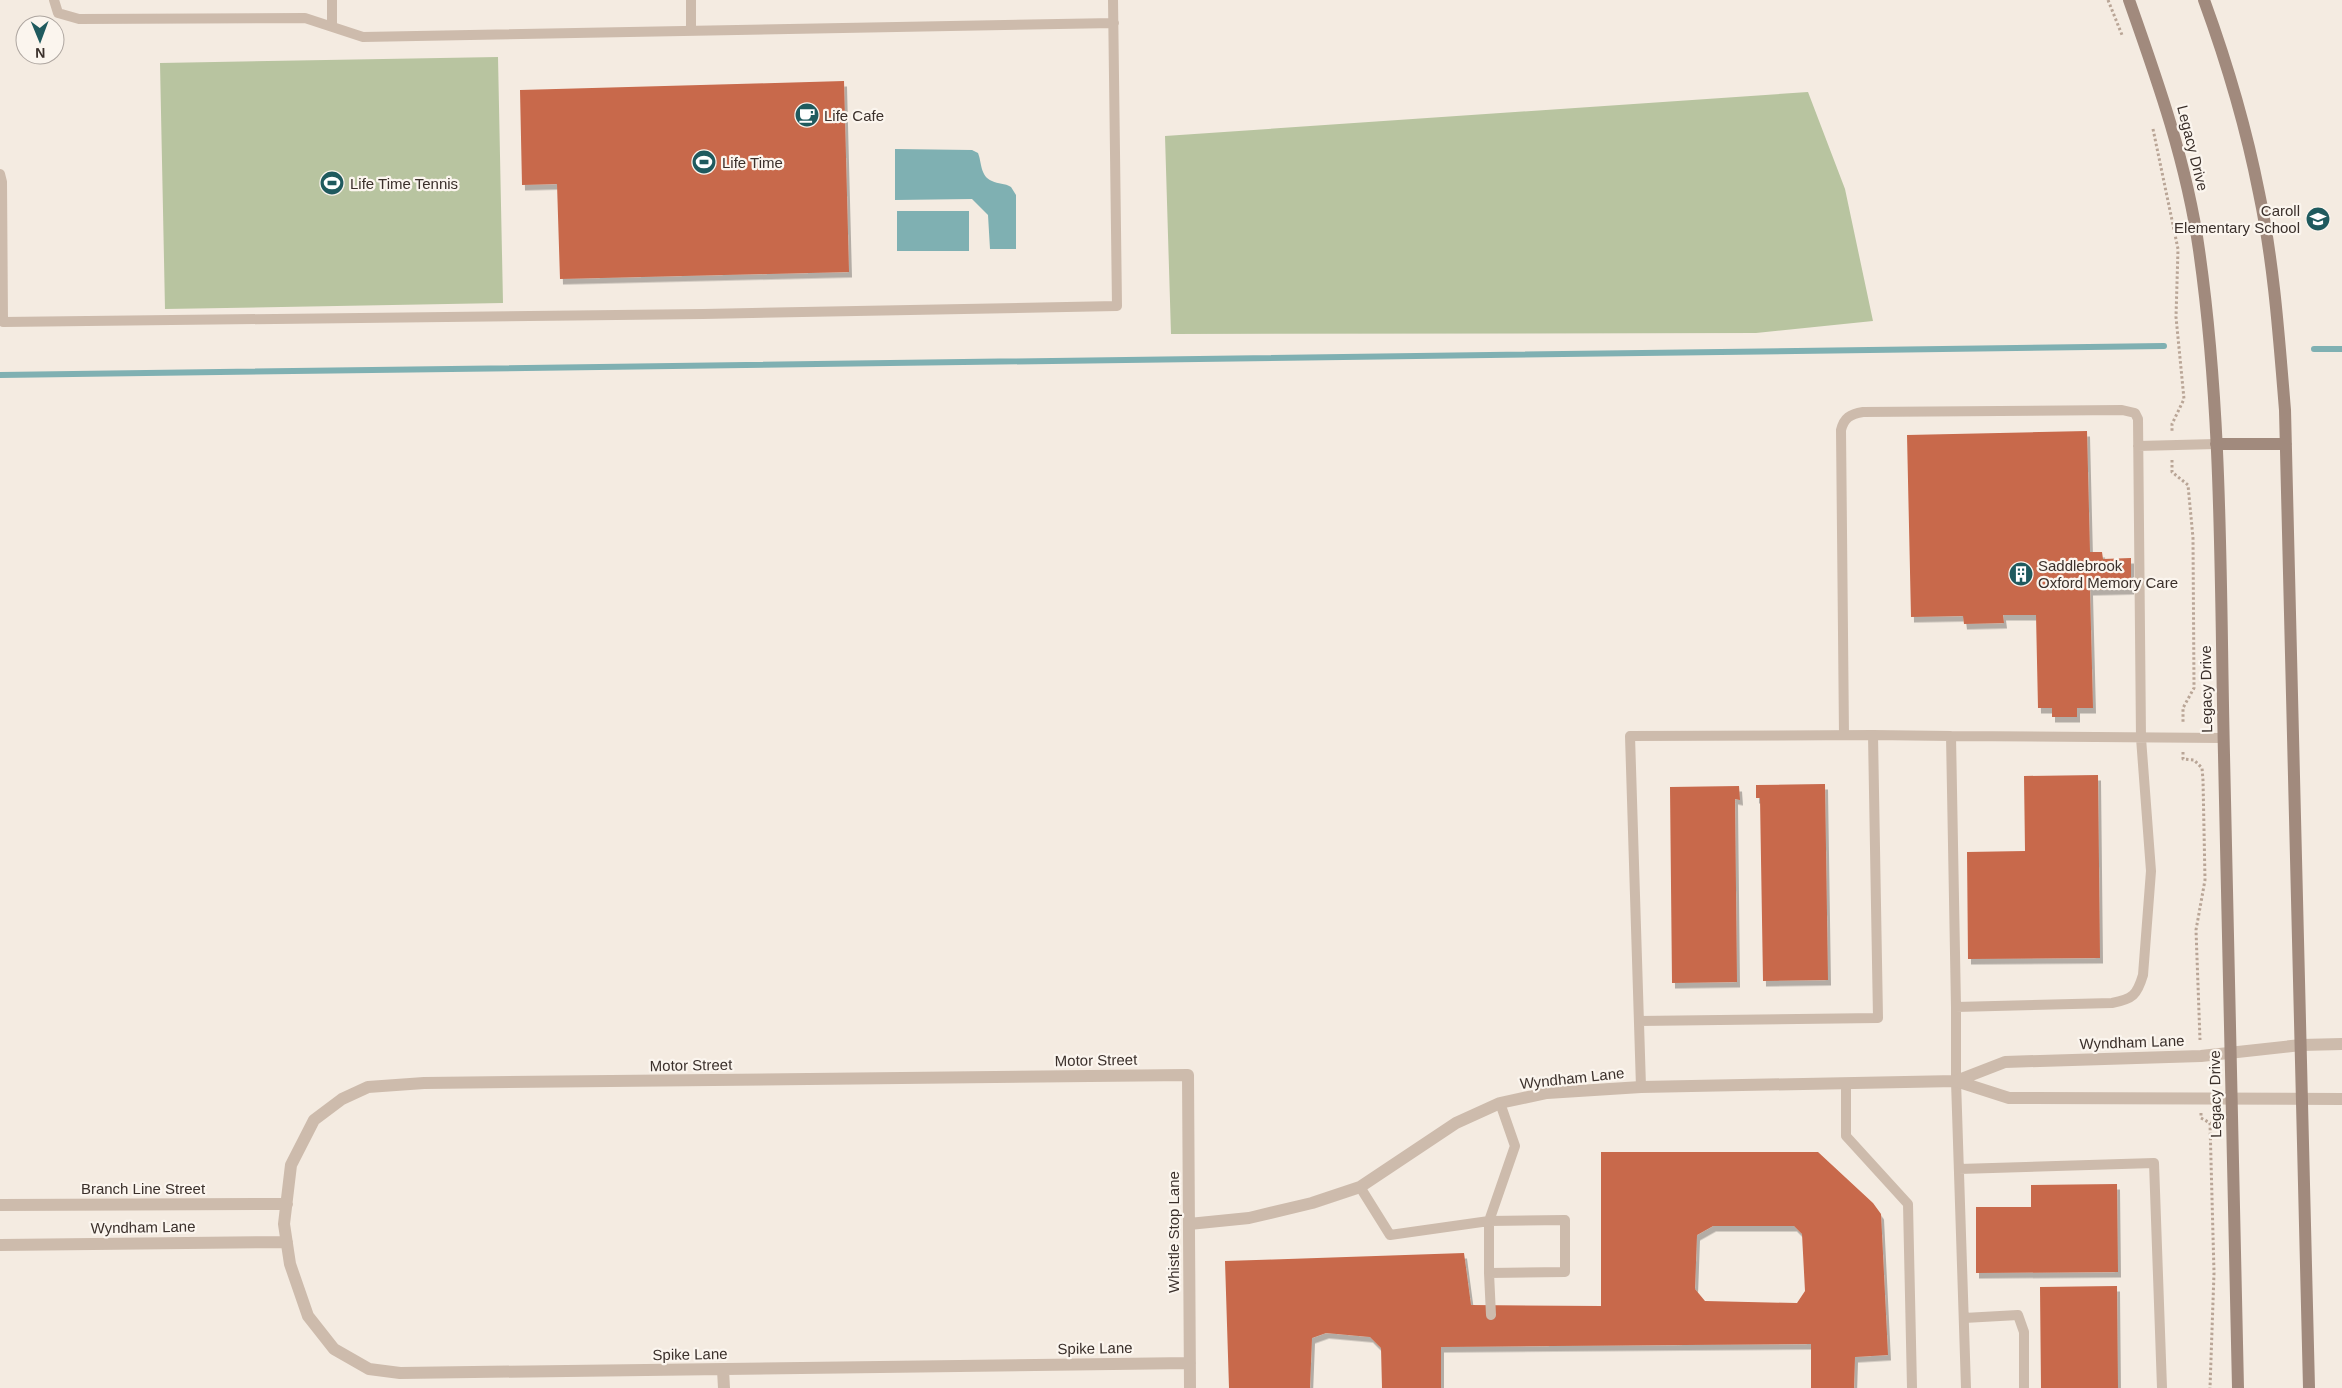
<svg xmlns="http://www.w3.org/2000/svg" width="2342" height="1388" viewBox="0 0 2342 1388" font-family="Helvetica,sans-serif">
<defs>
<filter id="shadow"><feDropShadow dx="3" dy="5.5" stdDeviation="0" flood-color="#0004"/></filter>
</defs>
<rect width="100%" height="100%" fill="#f4ebe1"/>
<path fill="#b8c4a0" d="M498,57L503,303L165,309L160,63Z
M1808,92L1845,189L1873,321L1756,333L1171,334L1165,136Z"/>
<path fill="#7fb0b2" d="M895,149L972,150L978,153C982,163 980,176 992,181C998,184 1005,183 1011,187L1016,195V249H990L988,215L972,199L895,200Z
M897,211H969V251H897Z"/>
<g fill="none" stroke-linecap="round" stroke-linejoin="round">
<path stroke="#7fb0b2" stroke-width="6" d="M2314,349H2342
M0,375L2164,346"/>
</g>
<path fill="#c8694b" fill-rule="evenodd" filter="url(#shadow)" d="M844,81L849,272L560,279L557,184L522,185L520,90Z
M2087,431L2090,552H2102L2103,559L2131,558V589L2090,590L2093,708H2077V717H2052V708H2038L2036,615H2003L2004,623L1964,624L1963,616L1911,617L1907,435Z
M2098,775L2100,958L1968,959L1967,852L2025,851L2024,776Z
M1825,784L1828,980L1763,981L1760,798H1756V785Z
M1739,786L1740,800L1735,799L1737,982L1672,983L1670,787Z
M1601,1152H1818L1873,1203L1881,1214L1888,1355L1855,1357L1854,1388H1811V1344L1441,1347V1388H1382L1381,1348L1370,1337L1326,1333L1312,1338L1310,1388H1229L1225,1261L1464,1253L1471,1305L1601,1306ZM1713,1226H1794L1802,1234L1805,1291L1797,1303L1705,1301L1695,1289L1697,1235Z
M2117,1184L2118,1272L1976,1273V1207H2031V1185Z
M2117,1286L2118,1388H2041L2040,1287Z"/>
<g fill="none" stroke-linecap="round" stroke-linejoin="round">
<path stroke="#b9a596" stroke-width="3" stroke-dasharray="2.5 2.5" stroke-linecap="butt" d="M2108,0L2122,35
M2153,129L2178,249L2176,317L2184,399L2172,424V432
M2172,460V472L2188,485L2193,538L2194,688L2183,708V723
M2183,752V759L2194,760L2202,768L2203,780L2205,880L2196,930L2200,1040
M2201,1113V1118L2210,1123L2214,1273L2210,1388"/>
<path stroke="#cdbbac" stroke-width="10" d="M54,0L58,13L79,19L305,18L363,37L1114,23
M332,0V27
M691,31V0
M0,174L2,182L3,322L703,314L1117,306L1113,0
M2138,446L2216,444
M1844,735L1841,430C1844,418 1850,414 1863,412L2122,410L2135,413L2138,419L2141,738L2151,871L2143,975C2137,995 2133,999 2112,1003L1956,1007V1081L1966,1388
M1873,735L1951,736L1956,1007
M1951,736L2223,738
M1639,1021L1878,1018L1873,735L1630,736L1641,1087
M1846,1083V1136L1908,1204L1912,1388
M1959,1169L2154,1163L2162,1388
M1360,1187L1390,1235L1489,1221V1273L1565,1272V1220L1489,1221L1515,1146L1500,1103
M1489,1273L1491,1315
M1964,1318L2018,1315L2024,1332V1388"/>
<path stroke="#cdbbac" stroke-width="12" d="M1956,1081L2005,1062L2201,1056L2301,1045L2342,1044
M0,1205L287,1204
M1189,1224L1249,1218L1312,1203L1360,1187L1456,1123L1500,1103L1547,1093L1641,1087L1956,1081L2009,1098L2342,1099
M0,1245L287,1242
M1190,1363L400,1373L369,1369L334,1349L308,1316L290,1264L284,1224L291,1165L314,1120L342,1099L368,1087L424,1083L1188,1075L1190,1388
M723,1370L724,1388"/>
<path stroke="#a18a7d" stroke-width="12" d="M2129,0C2158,82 2187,164 2199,250C2223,417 2220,587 2224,755C2228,966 2233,1177 2238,1388
M2204,0C2227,63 2246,127 2259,193C2274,264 2279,338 2285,410L2309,1388
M2216,444H2286"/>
</g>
<defs>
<symbol id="cafe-disc" viewBox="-11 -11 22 22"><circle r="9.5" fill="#1f5a5e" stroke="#fbf5ee"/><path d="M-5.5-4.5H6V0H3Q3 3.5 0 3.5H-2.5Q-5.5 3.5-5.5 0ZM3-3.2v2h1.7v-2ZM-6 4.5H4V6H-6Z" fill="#fff"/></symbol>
<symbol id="stadium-disc" viewBox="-11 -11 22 22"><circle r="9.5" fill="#1f5a5e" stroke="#fbf5ee"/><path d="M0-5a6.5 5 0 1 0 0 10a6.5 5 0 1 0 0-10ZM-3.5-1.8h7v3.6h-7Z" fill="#fff"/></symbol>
<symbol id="school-disc" viewBox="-11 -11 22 22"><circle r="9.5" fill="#1f5a5e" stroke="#fbf5ee"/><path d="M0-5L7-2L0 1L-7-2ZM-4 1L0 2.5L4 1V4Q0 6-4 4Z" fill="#fff"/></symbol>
<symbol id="building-disc" viewBox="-11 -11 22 22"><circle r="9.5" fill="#1f5a5e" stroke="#fbf5ee"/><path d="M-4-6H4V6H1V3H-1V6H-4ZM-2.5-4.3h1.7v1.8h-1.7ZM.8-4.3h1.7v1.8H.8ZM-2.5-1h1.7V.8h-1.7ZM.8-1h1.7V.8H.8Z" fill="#fff"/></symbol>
</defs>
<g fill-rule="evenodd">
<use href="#cafe-disc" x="793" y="101" width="28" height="28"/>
<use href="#stadium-disc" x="690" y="148" width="28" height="28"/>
<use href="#stadium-disc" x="318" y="169" width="28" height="28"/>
<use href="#school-disc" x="2304" y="205" width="28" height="28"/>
<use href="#building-disc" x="2007" y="560" width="28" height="28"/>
</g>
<g text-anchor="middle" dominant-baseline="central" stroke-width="4.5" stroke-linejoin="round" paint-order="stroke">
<g font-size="15" fill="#3b302b" stroke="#fbf5ee" text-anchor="start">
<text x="824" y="115">Life Cafe</text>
<text x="722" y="162">Life Time</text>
<text x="350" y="183">Life Time Tennis</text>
<text x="2300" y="210" text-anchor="end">Caroll<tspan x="2300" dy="17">Elementary School</tspan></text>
<text x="2038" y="565">Saddlebrook<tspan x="2038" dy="17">Oxford Memory Care</tspan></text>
</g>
<g font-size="15" fill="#3b302b" stroke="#fbf5ee">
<text transform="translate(2193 148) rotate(76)">Legacy Drive</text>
<text transform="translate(2206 689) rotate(-91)">Legacy Drive</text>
<text transform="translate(2132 1042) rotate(-2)">Wyndham Lane</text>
<text transform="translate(1096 1060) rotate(-1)">Motor Street</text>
<text transform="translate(691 1065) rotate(-1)">Motor Street</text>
<text transform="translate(1572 1078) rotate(-6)">Wyndham Lane</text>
<text transform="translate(2215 1094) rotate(-91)">Legacy Drive</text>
<text x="143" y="1188">Branch Line Street</text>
<text transform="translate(143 1227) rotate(-1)">Wyndham Lane</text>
<text transform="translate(1173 1232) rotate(-90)">Whistle Stop Lane</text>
<text transform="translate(1095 1348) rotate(-1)">Spike Lane</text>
<text transform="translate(690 1354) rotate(-1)">Spike Lane</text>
</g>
</g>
<g transform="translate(40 40) rotate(179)"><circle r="24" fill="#fbf5ee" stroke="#aea6a0"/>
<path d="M0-4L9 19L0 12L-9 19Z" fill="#1f5a5e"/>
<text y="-8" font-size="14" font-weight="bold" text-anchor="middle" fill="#3b302b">N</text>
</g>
</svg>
